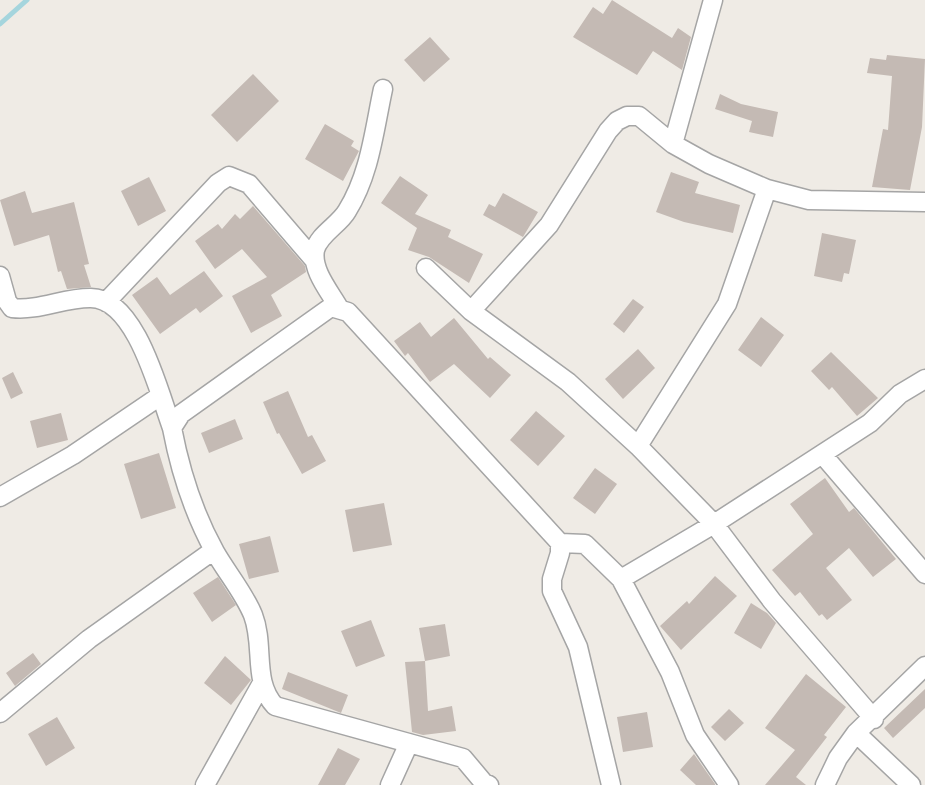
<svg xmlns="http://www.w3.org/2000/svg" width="925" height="785" viewBox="0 0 925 785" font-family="Jost,sans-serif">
<rect width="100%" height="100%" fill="#efebe5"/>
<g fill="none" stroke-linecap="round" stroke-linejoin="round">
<path stroke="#a5d5dd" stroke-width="5" d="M0,24L27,0"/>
</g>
<path fill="#c4bab4" d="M612,0L672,38L678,28L691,37L682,70L653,51L637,75L573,37L593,7L603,14Z
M430,37L450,59L424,82L404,60Z
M887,55L925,59L922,127L910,190L872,187L883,129L888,130L892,76L867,73L870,58L886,60Z
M253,74L279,101L237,142L211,115Z
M720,94L741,104L778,112L773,137L749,132L752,121L715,109Z
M325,124L354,141L351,146L359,151L343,181L305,159Z
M671,172L699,182L695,193L740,205L733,233L684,222L656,212Z
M400,176L428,195L415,214L451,230L448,237L483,254L469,283L429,257L408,250L417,228L381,203Z
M149,177L166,211L138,226L121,191Z
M25,191L32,213L74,202L89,264L84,265L91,287L67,289L61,271L58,272L49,235L14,246L0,200Z
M503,193L538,212L523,237L483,215L489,204L495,207Z
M253,206L305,266L306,272L271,295L282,316L251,333L232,296L267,277L242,249L215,269L195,241L218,224L222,229L235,214L240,219Z
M822,233L856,240L849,274L844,273L842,282L814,276Z
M204,271L223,296L200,313L196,308L160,334L132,295L157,277L170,295Z
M633,299L644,307L624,333L613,324Z
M761,317L784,335L761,367L738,350Z
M454,318L488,359L490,357L511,375L490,398L454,364L430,382L408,353L405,356L394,341L420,322L431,337Z
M638,349L655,368L623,399L605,379Z
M831,352L878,398L857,416L832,387L829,390L811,371Z
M13,372L23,393L11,399L2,378Z
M288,391L308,437L312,435L326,461L302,474L279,433L277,434L263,402Z
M536,411L565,436L538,466L510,440Z
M61,413L68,440L37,448L30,421Z
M235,419L243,439L209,453L201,433Z
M159,453L176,508L141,519L124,464Z
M595,468L617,484L595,514L573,498Z
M825,478L849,512L854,508L896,559L873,577L849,548L826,568L852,600L827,620L822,614L819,616L800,592L795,596L772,570L813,534L790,504Z
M384,503L392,545L353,552L345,510Z
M270,536L279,572L249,579L239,544Z
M715,576L737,596L681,650L660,626L687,601L689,604Z
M218,577L236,605L212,622L193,593Z
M751,603L767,613L776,623L761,649L734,633Z
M371,620L385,656L356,667L341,631Z
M445,624L450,656L425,661L419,628Z
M33,653L41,664L15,686L6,673Z
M225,656L251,680L231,705L204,683Z
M425,661L428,711L452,706L456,731L423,735L412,732L405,662Z
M288,672L348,695L341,713L282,689Z
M806,674L846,707L824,735L827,737L796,777L806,785H765L795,750L765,728Z
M925,689V708L893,738L884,728Z
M729,709L744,723L725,741L711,727Z
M647,712L653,747L623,752L617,717Z
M57,717L75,748L46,766L28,734Z
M338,748L360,759L345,785H318Z
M694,754L715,784V785H696L680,770Z"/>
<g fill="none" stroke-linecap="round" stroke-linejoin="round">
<defs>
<path id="street" d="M673,144L713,0
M426,268L471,311L568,382L638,446L714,524L772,601L874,719
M0,276L7,301L12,308C39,311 63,298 90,298C136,297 159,393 172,428
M106,302L218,183L229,176L249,184L315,261
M339,308C330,292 311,270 315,250C319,234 339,225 347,211C370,174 374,131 383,89
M471,311L549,225L608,131L617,121L627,116H639L673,144L709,164L767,189L809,200L925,202
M638,446L727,304L767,189
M822,454L925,574
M0,497L73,455L160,396
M560,543L585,544L621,579L670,672L695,735L729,785
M621,579L714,524L870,423L900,394L925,379
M0,713L89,639L214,550
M856,733L911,785
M205,785L262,683
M390,785L409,743
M489,785L484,783L463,758L275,706C252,681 265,646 253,615C244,593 227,573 215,552C194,514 180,470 172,428L181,414L331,307L348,312L560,543V553L552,579V591L578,647L611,785
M825,785L838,758L856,733L925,666"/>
</defs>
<use href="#street" stroke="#a5a5a5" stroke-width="21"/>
<use href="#street" stroke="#fff" stroke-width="18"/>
</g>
</svg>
